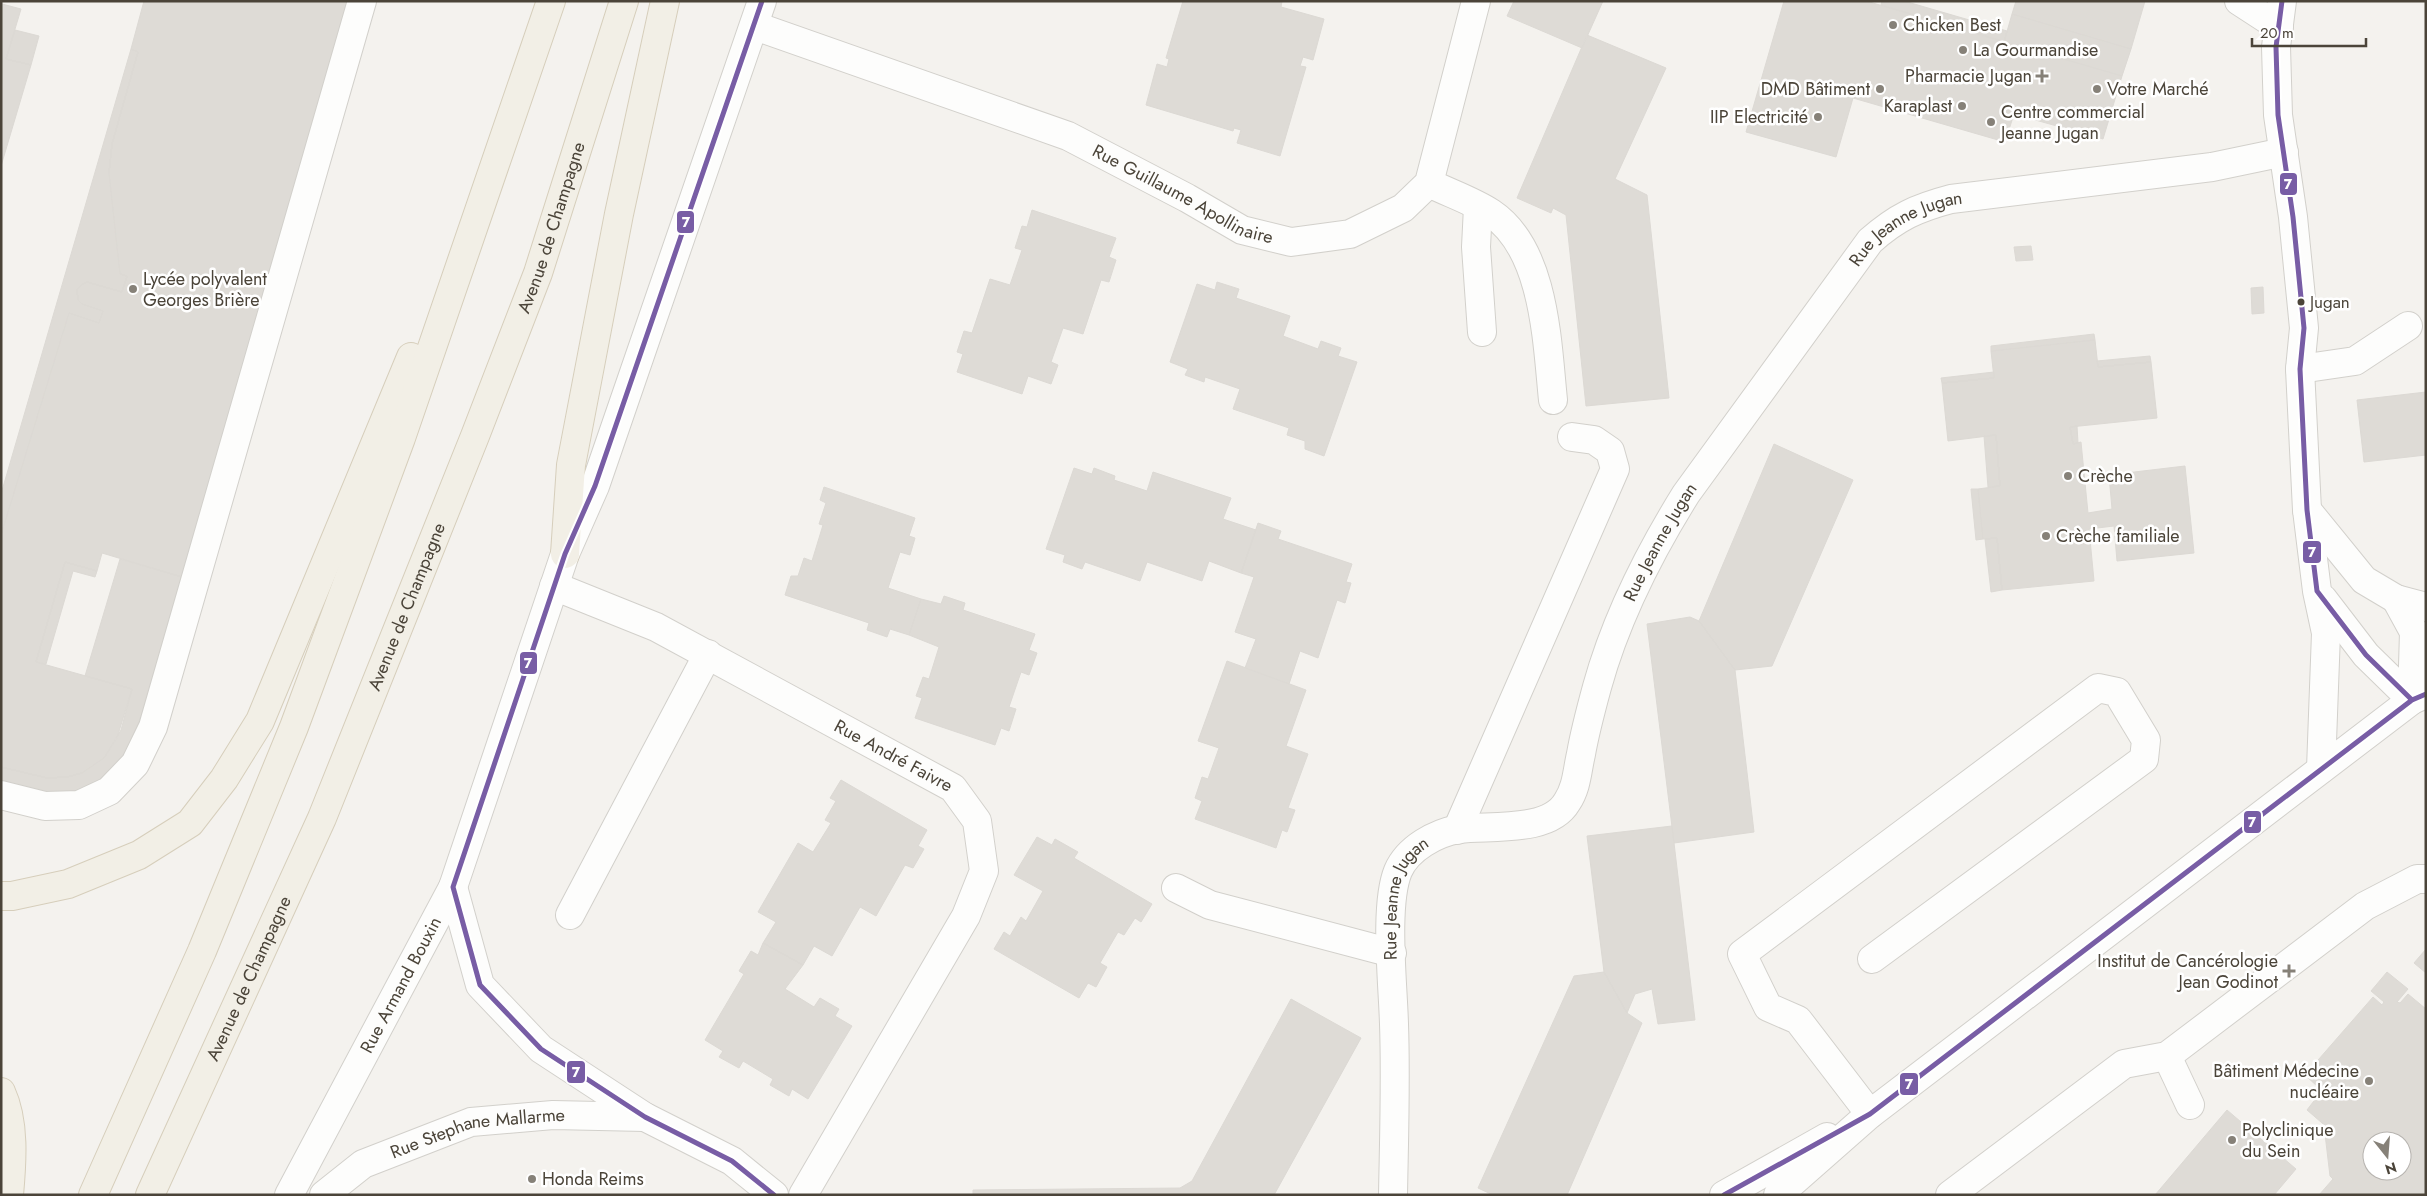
<svg xmlns="http://www.w3.org/2000/svg" width="2427" height="1196" viewBox="0 0 2427 1196" font-family="Jost,sans-serif">
<rect width="100%" height="100%" fill="#f4f2ee"/>
<path fill="#dedbd6" stroke="#dcd9d4" fill-rule="evenodd" d="M144,1H348L182,577L102,553L97,571L65,562L36,662L132,689L121,730L104,758L82,773L67,777L47,778L1,767V535L69,313L99,323L103,311L82,304L78,300L77,290L81,285L87,282L122,292L127,276L120,274L109,173L112,144L138,52L131,49Z
M1183,1H1282L1281,7L1324,19L1313,60L1303,57L1300,66L1306,67L1280,156L1237,143L1241,130L1234,128L1233,131L1146,105L1157,64L1167,67L1169,59L1166,58Z
M1514,1H1603L1582,48L1507,16Z
M1784,1H1866L2122,76L2103,139L2014,114L2005,142L1853,98L1836,157L1746,132Z
M1882,1H1904L2007,31L2004,42L1881,5Z
M2016,1H2145L2131,49L2012,14Z
M2,4L21,9L6,59L31,65L1,166Z
M2012,14L2131,49L2122,76L2004,42Z
M15,30L39,36L31,65L6,59Z
M1587,35L1666,68L1615,179L1647,195L1669,398L1586,406L1566,215L1553,208L1551,213L1517,198Z
M131,49L138,52L112,144L109,173L120,274L127,276L122,292L87,282L81,285L77,290L78,300L82,304L103,311L99,323L69,313L1,535V494Z
M1032,210L1116,238L1109,257L1116,260L1109,282L1101,280L1083,334L1063,328L1051,362L1058,365L1051,384L1028,376L1022,394L957,372L963,354L957,352L964,331L972,333L990,279L1010,285L1022,250L1015,248L1022,226L1027,227Z
M2031,246L2033,260L2016,261L2014,247Z
M1217,282L1239,289L1236,298L1290,316L1283,336L1318,349L1321,341L1341,348L1338,356L1357,362L1324,456L1305,449V441L1287,435L1289,428L1233,409L1240,389L1205,377L1204,382L1185,375L1188,369L1170,362L1197,284L1215,290Z
M2263,287L2264,313L2252,314L2251,288Z
M2094,334L2095,340L1991,351V346Z
M2095,340L2098,367L2151,362L2157,418L2070,427L2073,444L2081,442L2088,513L2112,509L2109,475L2185,466L2194,553L2117,561L2114,526L2089,529L2094,581L2002,590L1997,538L1983,539L1978,489L2000,486L1996,435L1948,441L1942,383L1994,378L1991,351Z
M2150,356L2151,362L2098,367L2097,361Z
M1994,372V378L1942,383L1941,378Z
M2426,392V455L2364,462L2357,400Z
M2077,426L2078,443L2073,444L2070,427Z
M1996,435L2000,486L1988,487L1984,436Z
M1774,444L1853,480L1772,666L1735,670L1699,621Z
M1074,468L1092,474L1094,468L1115,476L1114,480L1147,491L1153,472L1231,498L1223,519L1256,530L1241,573L1209,561L1202,581L1147,562L1140,581L1085,562L1082,569L1063,562L1065,555L1046,549Z
M824,487L915,518L909,536L915,538L910,555L900,552L888,588L921,599L909,635L890,629L887,637L867,630L869,623L785,595L791,576H798L804,558L812,561L823,525L819,524L826,503L820,500Z
M1971,489H1978L1983,539L1976,540Z
M1258,523L1281,531L1278,539L1352,564L1346,582L1351,583L1345,603L1337,600L1318,658L1300,651L1289,684L1245,668L1256,639L1235,632L1254,577L1241,573Z
M1997,538L2002,590L1991,592L1985,539Z
M120,559L182,577L146,703L129,747L122,760L106,777L83,790L49,794L1,783V767L47,778L67,777L82,773L104,758L117,738L132,689L85,676Z
M65,562L97,571L95,577L73,571L46,664L36,662Z
M944,596L965,603L963,610L1035,634L1029,650L1037,653L1029,675L1021,672L1009,707L1016,709L1009,731L1001,728L995,745L915,718L922,698L916,696L923,677L929,679L939,647L909,635L921,599L941,604Z
M1690,617L1699,621L1735,670L1754,832L1674,843L1647,624Z
M1227,661L1306,690L1286,746L1308,754L1288,808L1295,810L1287,832L1282,830L1276,848L1195,819L1202,801L1195,798L1202,777L1208,779L1219,748L1198,741Z
M841,780L927,830L918,846L924,849L913,868L905,865L876,916L860,907L832,956L814,946L803,965L763,943L776,922L758,912L798,843L813,852L831,823L825,820L836,801L830,798Z
M1672,826L1695,1020L1658,1024L1652,989L1635,994L1627,1013L1604,972L1587,836Z
M1037,837L1052,845L1055,839L1078,852L1074,858L1152,904L1141,922L1135,918L1124,935L1118,932L1100,963L1107,967L1096,987L1088,983L1079,998L994,949L1004,932L1010,936L1021,917L1026,921L1043,891L1014,875Z
M763,943L803,965L785,989L814,1007L820,998L839,1009L835,1016L852,1026L808,1099L792,1089L789,1096L770,1085L773,1079L743,1061L739,1068L719,1057L723,1051L705,1040L744,974L739,971L751,951L758,955Z
M2426,949V973L2414,963Z
M1604,972L1627,1013L1642,1023L1567,1195H1493L1478,1188L1574,976Z
M2387,972L2408,989L2397,1002L2400,1003L2408,994L2426,1009V1195H2319L2333,1179L2330,1176L2325,1134L2329,1129L2307,1110L2320,1093L2318,1087L2305,1075L2373,997L2382,1005L2384,1002L2371,991ZM2372,1141H2402V1171H2372Z
M1291,999L1361,1038L1274,1195H973V1190L1180,1188L1192,1181Z
M2227,1110L2296,1169L2274,1195H2155Z"/>
<g fill="none" stroke-linecap="round" stroke-linejoin="round">
<defs>
<g id="minor">
<path d="M2239,1L2279,27"/>
<path d="M2282,1L2276,47L2278,115L2293,217L2304,328L2300,369L2307,510L2317,591L2326,633L2321,769"/>
<path id="s1" d="M755,26L1068,136L1187,198L1242,230L1291,242L1350,234L1403,208L1429,183L1476,1"/>
<path d="M1429,183C1449,193 1473,201 1491,213C1545,249 1547,342 1553,400"/>
<path d="M1478,207L1476,247L1482,332"/>
<path d="M2300,369L2355,361L2408,326"/>
<path d="M2307,510L2364,580L2396,599L2426,607"/>
<path id="s2" d="M554,586L656,627L953,788L977,821L984,871L966,916L803,1195"/>
<path d="M2323,599L2366,655L2412,700"/>
<path d="M2396,599L2414,632L2412,700"/>
<path d="M1,795L45,806L79,805L109,791L135,764L153,727L362,1"/>
<path d="M1457,830L1615,469L1610,451L1594,440L1572,437"/>
<path d="M453,887L480,985L541,1049L645,1117L732,1161L774,1195"/>
<path d="M1176,888L1210,905L1392,953"/>
<path d="M570,915L708,654"/>
<path d="M2167,1056L2190,1105"/>
<path d="M1870,1114L1798,1020L1768,1007L1742,954L2098,688L2117,692L2146,740L2144,759L1872,959"/>
<path id="s3" d="M289,1195L453,887L565,554L595,486L762,1"/>
<path id="s4" d="M324,1195L363,1164L471,1122L553,1115L645,1117"/>
<path id="s5" d="M1393,1195C1394,1138 1396,1081 1394,1024C1393,985 1384,905 1398,871C1408,848 1436,833 1459,829C1490,825 1549,833 1567,802C1577,787 1577,771 1581,754C1585,731 1591,709 1597,687C1616,618 1648,555 1686,494L1870,241C1897,217 1917,208 1951,199L2212,167L2284,152"/>
<path d="M1724,1195L1827,1137"/>
<path d="M1778,1195L1870,1114L2412,700L2426,694"/>
<path d="M1950,1195L2124,1064L2167,1056L2365,906L2417,879H2426"/>
</g>
<g id="major">
<path d="M565,554L571,465L619,214L665,1"/>
<path d="M1,896H12L68,884L139,855L190,823L224,779L260,721L411,357"/>
<path d="M1,1092C15,1122 12,1162 9,1195"/>
<path d="M93,1195L202,951L294,727L401,438L551,1"/>
<path id="s6" d="M150,1195L322,818L475,436L538,273L624,1"/>
</g>
</defs>
<use href="#minor" stroke="#d2d0cb" stroke-width="30"/>
<use href="#major" stroke="#d6cebb" stroke-width="30"/>
<use href="#minor" stroke="#fdfdfc" stroke-width="28"/>
<use href="#major" stroke="#f2efe6" stroke-width="28"/>
<defs>
<path id="bus-1" d="M762,1L595,486L565,554L453,887L480,985L541,1049L645,1117L732,1161L774,1195
M2282,1L2276,47L2278,115L2293,217L2304,328L2300,369L2307,510L2317,591L2366,655L2412,700
M1724,1195L1870,1114L2412,700L2426,694"/>
</defs>
<use href="#bus-1" stroke="#fff" stroke-width="9"/>
<use href="#bus-1" stroke="#785da5" stroke-width="5"/>
</g>
<g fill="#868178" stroke="#fff" stroke-width="2">
<circle cx="1893" cy="25" r="5"/>
<circle cx="1963" cy="50" r="5"/>
<path d="M2039.5 68.5h5v5h5v5h-5v5h-5v-5h-5v-5h5z"/>
<circle cx="1880" cy="89" r="5"/>
<circle cx="2097" cy="89" r="5"/>
<circle cx="1962" cy="106" r="5"/>
<circle cx="1818" cy="117" r="5"/>
<circle cx="1991" cy="122" r="5"/>
<circle cx="133" cy="289" r="5"/>
<circle cx="2068" cy="476" r="5"/>
<circle cx="2046" cy="536" r="5"/>
<path d="M2286.5 963.5h5v5h5v5h-5v5h-5v-5h-5v-5h5z"/>
<circle cx="2369" cy="1081" r="5"/>
<circle cx="2232" cy="1140" r="5"/>
<circle cx="532" cy="1179" r="5"/>
</g>
<circle fill="#4b4439" stroke="#fff" stroke-width="2" cx="2301" cy="302" r="4.5"/>
<g text-anchor="middle" dominant-baseline="central" stroke-width="5" stroke-linejoin="round" paint-order="stroke">
<g font-size="17" fill="#4b4439" stroke="#fff" text-anchor="start">
<text x="2310" y="302">Jugan</text>
</g>
<g font-size="18" fill="#4b4439" stroke="#fff" text-anchor="start">
<text x="1903" y="25">Chicken Best</text>
<text x="1973" y="50">La Gourmandise</text>
<text x="2032" y="76" text-anchor="end">Pharmacie Jugan</text>
<text x="1870" y="89" text-anchor="end">DMD Bâtiment</text>
<text x="2107" y="89">Votre Marché</text>
<text x="1952" y="106" text-anchor="end">Karaplast</text>
<text x="2001" y="112">Centre commercial<tspan x="2001" dy="21">Jeanne Jugan</tspan></text>
<text x="1808" y="117" text-anchor="end">IIP Electricité</text>
<text x="143" y="279">Lycée polyvalent<tspan x="143" dy="21">Georges Brière</tspan></text>
<text x="2078" y="476">Crèche</text>
<text x="2056" y="536">Crèche familiale</text>
<text x="2278" y="961" text-anchor="end">Institut de Cancérologie<tspan x="2278" dy="21">Jean Godinot</tspan></text>
<text x="2359" y="1071" text-anchor="end">Bâtiment Médecine<tspan x="2359" dy="21">nucléaire</tspan></text>
<text x="2242" y="1130">Polyclinique<tspan x="2242" dy="21">du Sein</tspan></text>
<text x="542" y="1179">Honda Reims</text>
</g>
<g font-size="18" fill="#4b4439" stroke="#fff">
<text stroke="none"><textPath href="#s1" startOffset="461">Rue Guillaume Apollinaire</textPath></text>
<text stroke="none"><textPath href="#s6" startOffset="1048">Avenue de Champagne</textPath></text>
<text stroke="none"><textPath href="#s5" startOffset="1200">Rue Jeanne Jugan</textPath></text>
<text stroke="none"><textPath href="#s5" startOffset="795">Rue Jeanne Jugan</textPath></text>
<text stroke="none"><textPath href="#s6" startOffset="642">Avenue de Champagne</textPath></text>
<text stroke="none"><textPath href="#s2" startOffset="380">Rue André Faivre</textPath></text>
<text stroke="none"><textPath href="#s5" startOffset="301">Rue Jeanne Jugan</textPath></text>
<text stroke="none"><textPath href="#s6" startOffset="238">Avenue de Champagne</textPath></text>
<text stroke="none"><textPath href="#s3" startOffset="238">Rue Armand Bouxin</textPath></text>
<text stroke="none"><textPath href="#s4" startOffset="170">Rue Stephane Mallarme</textPath></text>
</g>
</g>
<g stroke="#fff" stroke-width="2">
<rect x="2279" y="172" width="19" height="24" rx="5" fill="#785da5"/>
<rect x="676" y="210" width="19" height="24" rx="5" fill="#785da5"/>
<rect x="2302" y="540" width="20" height="24" rx="5" fill="#785da5"/>
<rect x="519" y="651" width="19" height="24" rx="5" fill="#785da5"/>
<rect x="2243" y="810" width="19" height="24" rx="5" fill="#785da5"/>
<rect x="566" y="1060" width="20" height="24" rx="5" fill="#785da5"/>
<rect x="1899" y="1072" width="20" height="24" rx="5" fill="#785da5"/>
</g>
<g font-size="14" text-anchor="middle" font-weight="bold" fill="#fff">
<text x="2288" y="189">7</text>
<text x="686" y="227">7</text>
<text x="2312" y="557">7</text>
<text x="528" y="668">7</text>
<text x="2252" y="827">7</text>
<text x="576" y="1077">7</text>
<text x="1909" y="1089">7</text>
</g>
<rect width="2427" height="1196" fill="none" stroke="#4b4439" stroke-width="5"/>
<g transform="translate(2387 1156) rotate(163)"><circle r="24" fill="#ffffff" stroke="#b7b4b0"/>
<path d="M0-4L9 19L0 12L-9 19Z" fill="#868178"/>
<text y="-8" font-size="14" font-weight="bold" text-anchor="middle" fill="#4b4439">N</text>
</g>
<path d="M2252 38v8h114v-8" fill="none" stroke="#4b4439" stroke-width="2.5"/>
<text x="2260" y="38" font-size="15" fill="#4b4439" stroke="#ffffff" stroke-width="4" paint-order="stroke">20 m</text>
</svg>
